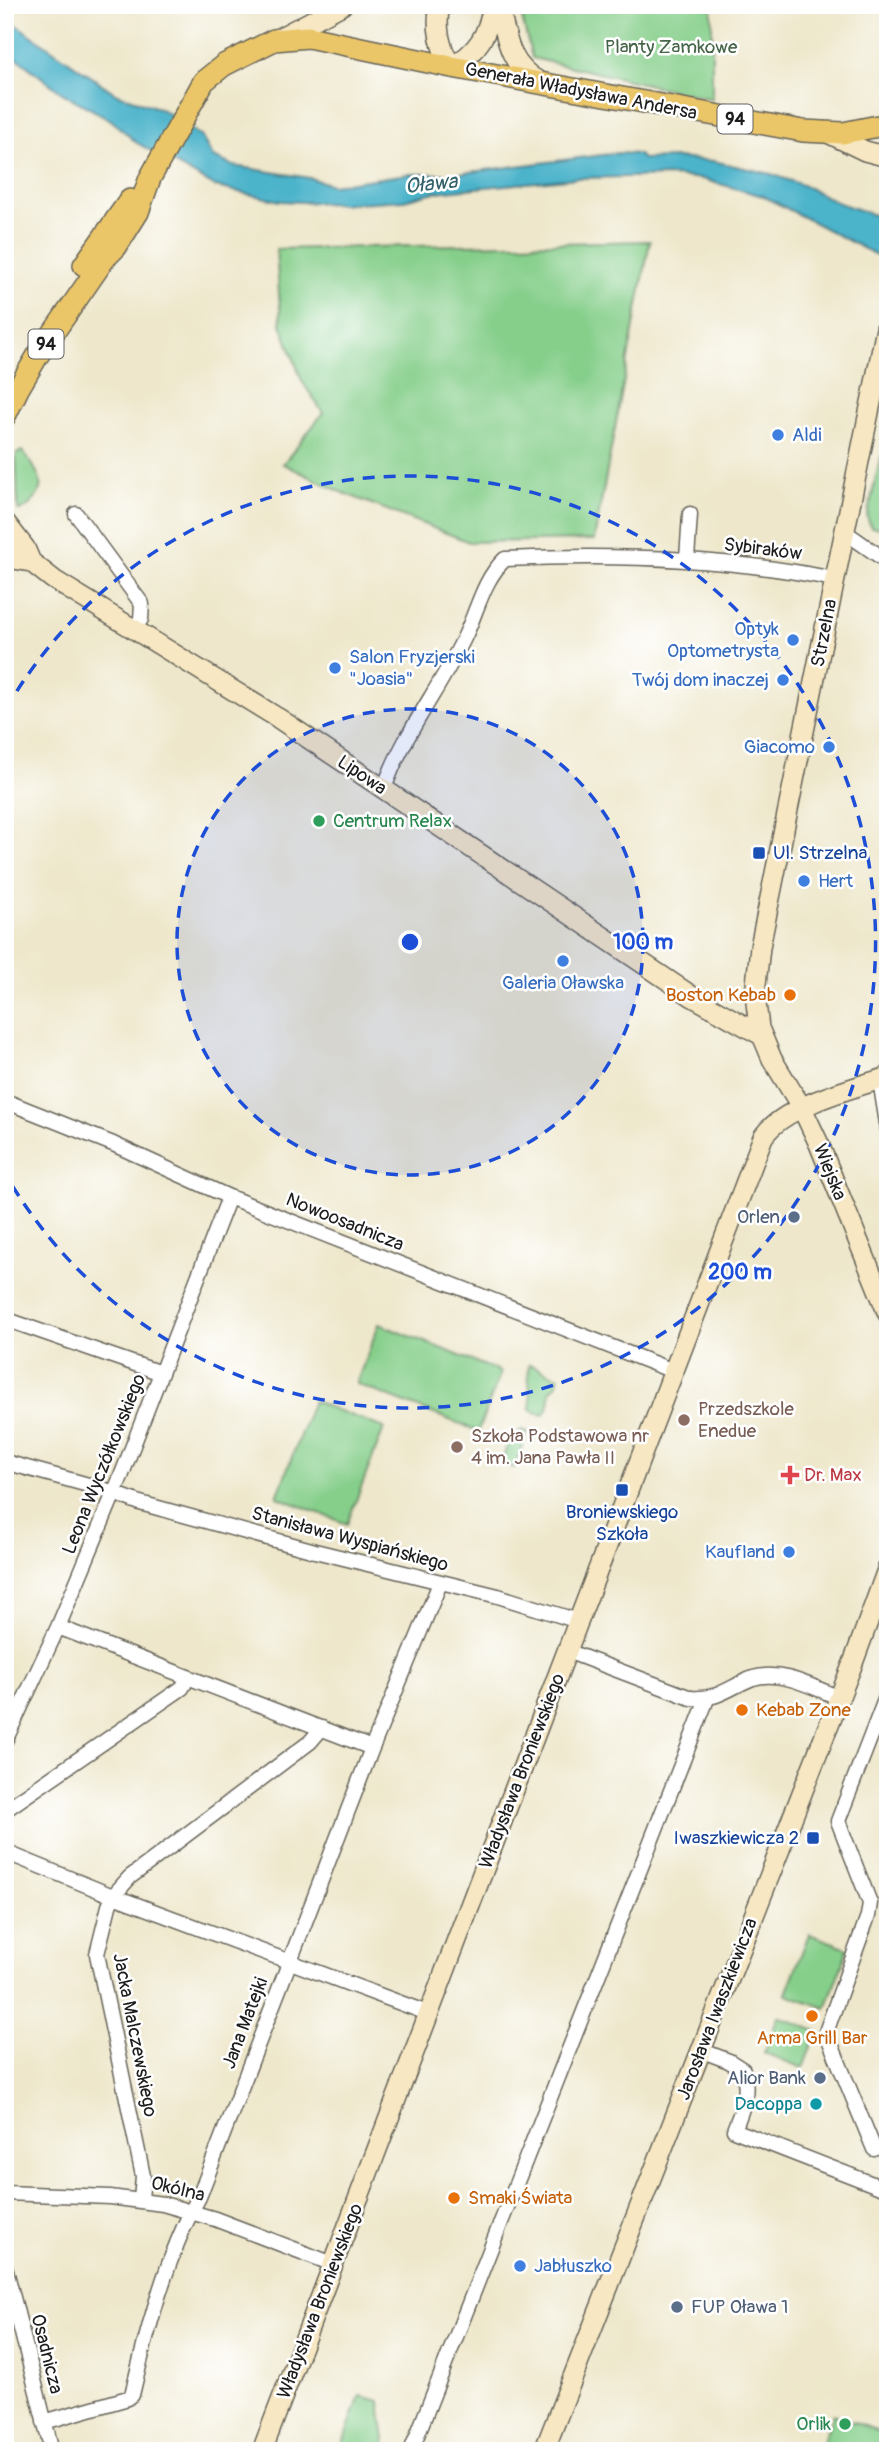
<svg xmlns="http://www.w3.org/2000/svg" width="893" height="2456" viewBox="0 0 893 2456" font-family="Pangolin,sans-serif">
<rect width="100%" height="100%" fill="#fff"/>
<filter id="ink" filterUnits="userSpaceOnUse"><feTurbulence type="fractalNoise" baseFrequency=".0143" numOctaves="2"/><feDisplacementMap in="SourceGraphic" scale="14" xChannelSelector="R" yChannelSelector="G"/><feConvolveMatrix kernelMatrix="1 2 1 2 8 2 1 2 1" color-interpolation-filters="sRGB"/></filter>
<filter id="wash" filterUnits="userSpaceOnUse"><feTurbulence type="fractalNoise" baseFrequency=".00686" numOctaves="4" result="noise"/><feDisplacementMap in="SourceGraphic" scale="28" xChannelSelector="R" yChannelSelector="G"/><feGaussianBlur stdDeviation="1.57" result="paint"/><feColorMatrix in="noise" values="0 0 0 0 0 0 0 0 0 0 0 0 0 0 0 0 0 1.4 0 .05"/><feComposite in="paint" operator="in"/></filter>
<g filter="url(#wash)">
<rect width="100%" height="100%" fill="#eee7cb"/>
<path fill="#86cf8b" stroke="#517654" stroke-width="2" d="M519,5H712V99L532,58Z
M650,241L594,540L469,542L341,492L283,464L323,413L302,381L281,324L276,249Z
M888,440V529L871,527L867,517L879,464Z
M22,451C41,475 52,491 21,511L18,510V507L16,454Z
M379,1324L501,1372L478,1431L356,1384Z
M529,1364L559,1377L556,1386L550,1391C550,1399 550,1410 542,1415L530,1410C533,1394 526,1380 529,1364Z
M313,1401L384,1428L347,1524L277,1497Z
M521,1430L528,1432L514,1468L501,1463L509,1441Z
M809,1934L848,1948L826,2008L786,1994Z
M778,2016L817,2031L803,2068L764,2053Z
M360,2396L380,2401L386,2448L393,2451H340Z
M833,2414L888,2435V2451H819Z"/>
<path fill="#4cb3ca" stroke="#346873" stroke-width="2" d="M5,17L115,93L161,109L201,136L213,157L234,166L310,178L332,185L408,174H454L618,153L637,154L643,159L676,158L713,161L771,174L805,186L839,203L888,220V257L874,254L763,196L702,179L675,176L577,178L435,192L404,200L343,204L280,201L216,187L137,143L111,120L62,93L5,49Z"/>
</g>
<g filter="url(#ink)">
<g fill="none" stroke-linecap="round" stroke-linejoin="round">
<defs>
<path id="street" d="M76,514L142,604L141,619L134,629
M845,532L888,562
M687,559L690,514
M384,789C402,736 441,687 465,636C478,609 483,580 505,559C615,554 726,557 834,579
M880,1080L888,1130
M5,1101L113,1144L229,1197L673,1371
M5,1319L161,1373
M5,1462L103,1489L140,1503L315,1551L498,1596L578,1621
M58,1627L372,1748
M567,1651L691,1698C719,1700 729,1687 753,1678C780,1669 814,1688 838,1697
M5,1741L58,1627L122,1474L229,1197
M5,1810L182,1688L188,1678
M5,1852L113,1896L430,2014
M700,2050L729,2061L743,2070C750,2093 742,2109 734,2130L888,2190
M874,2149L826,2032L868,1916L870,1903L838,1821L888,1692
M5,2193L110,2197L163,2204L215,2219L333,2264
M141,2200L143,2176L97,1954L109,1906L113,1896L130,1877L310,1742L322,1728
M5,2266L52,2451
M44,2422L128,2398L132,2395C147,2331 167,2254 199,2197L372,1748L440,1583
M411,2451L707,1699"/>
<path id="secondary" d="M440,5C435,26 440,49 452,67C478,51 488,35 493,5
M499,5C506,37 509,66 540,82
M275,40L342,5
M828,133L865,151L888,157
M888,319L760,947L755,994L759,1028L772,1059L802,1108L819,1144L888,1314
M5,522L25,548L31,562L54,580L278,718L693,997L761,1035
M5,549L19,560L31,562
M262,2451L763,1137C783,1106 853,1088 888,1077
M544,2451L853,1663L888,1567"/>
<path id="primary" d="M84,265L130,200
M5,416L18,389L38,355L105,258L116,247L138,212L150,178L204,81L224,65L274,40L308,37L452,67L803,131L843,133L888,124"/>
</defs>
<use href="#street" stroke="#666359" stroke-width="17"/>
<use href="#secondary" stroke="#666359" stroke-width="22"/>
<use href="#primary" stroke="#666359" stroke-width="24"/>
<use href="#street" stroke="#fff" stroke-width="14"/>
<use href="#secondary" stroke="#f7e8c3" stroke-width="19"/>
<use href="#primary" stroke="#ebc669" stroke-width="21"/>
</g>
</g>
<circle cx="410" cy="942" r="233" fill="#1d4ed8" fill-opacity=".12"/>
<g fill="none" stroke="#1d4ed8" stroke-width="3.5" stroke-dasharray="12 9">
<circle cx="410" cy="942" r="233"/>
<path d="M6 709A466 466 0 1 1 6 1175"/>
</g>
<g fill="#3f7fe0" stroke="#fff" stroke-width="2.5">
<circle cx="778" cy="435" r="7"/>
<circle cx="793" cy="640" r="7"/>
<circle cx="335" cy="668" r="7"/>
<circle cx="783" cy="680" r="7"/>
<circle cx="829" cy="747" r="7"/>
<circle cx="804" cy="881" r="7"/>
<circle cx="563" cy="961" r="7"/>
<circle cx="789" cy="1552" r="7"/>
<circle cx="520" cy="2266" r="7"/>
</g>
<g fill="#2e9e5b" stroke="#fff" stroke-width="2.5">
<circle cx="319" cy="821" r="7"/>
<circle cx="845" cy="2424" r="7"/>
</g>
<g fill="#1a4fb4" stroke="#fff" stroke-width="2.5">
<rect x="752" y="846" width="14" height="14" rx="3.5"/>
<rect x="615" y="1483" width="14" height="14" rx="3.5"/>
<rect x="806" y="1831" width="14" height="14" rx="3.5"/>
</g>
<g fill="#e8710a" stroke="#fff" stroke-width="2.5">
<circle cx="790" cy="995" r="7"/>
<circle cx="742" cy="1710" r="7"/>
<circle cx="812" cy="2016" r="7"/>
<circle cx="454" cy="2198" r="7"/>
</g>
<g fill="#5c6f8a" stroke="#fff" stroke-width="2.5">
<circle cx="794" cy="1217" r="7"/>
<circle cx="820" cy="2078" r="7"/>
<circle cx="677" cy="2307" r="7"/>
</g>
<g fill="#8d6e63" stroke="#fff" stroke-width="2.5">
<circle cx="684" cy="1420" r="7"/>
<circle cx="457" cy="1447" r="7"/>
</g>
<path fill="#e0444e" stroke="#fff" stroke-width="2.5" d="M786.5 1464.5h7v7h7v7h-7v7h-7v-7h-7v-7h7z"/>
<circle fill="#0f9aa8" stroke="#fff" stroke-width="2.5" cx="816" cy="2104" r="7"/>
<g text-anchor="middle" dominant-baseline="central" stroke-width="5" stroke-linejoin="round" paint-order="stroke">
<g fill="#fff" stroke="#606060" stroke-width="2">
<rect x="717.5" y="104.5" width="35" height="29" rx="5"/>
<rect x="28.5" y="329.5" width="35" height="29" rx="5"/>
</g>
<g font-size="18" font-weight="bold" fill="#1c1c1c">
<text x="735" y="119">94</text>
<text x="46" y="344">94</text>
</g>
<g font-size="19" fill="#466448" stroke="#fff">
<text x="671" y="47">Planty Zamkowe</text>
</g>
<g font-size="19" fill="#1c1c1c" stroke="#fff">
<text transform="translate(581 91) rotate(11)">Generała Władysława Andersa</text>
<text transform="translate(763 549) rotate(7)">Sybiraków</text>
<text transform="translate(824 633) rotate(-79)">Strzelna</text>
<text transform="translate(362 775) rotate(34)">Lipowa</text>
<text transform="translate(830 1172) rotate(68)">Wiejska</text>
<text transform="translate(345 1222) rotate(22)">Nowoosadnicza</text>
<text transform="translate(104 1464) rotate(-68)">Leona Wyczółkowskiego</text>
<text transform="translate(350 1539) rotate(15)">Stanisława Wyspiańskiego</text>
<text transform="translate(522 1771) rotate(-69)">Władysława Broniewskiego</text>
<text transform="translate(717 2009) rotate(-69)">Jarosława Iwaszkiewicza</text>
<text transform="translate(245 2023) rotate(-69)">Jana Matejki</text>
<text transform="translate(135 2035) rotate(79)">Jacka Malczewskiego</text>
<text transform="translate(178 2189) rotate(14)">Okólna</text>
<text transform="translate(320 2301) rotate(-69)">Władysława Broniewskiego</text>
<text transform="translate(47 2354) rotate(76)">Osadnicza</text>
</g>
<g font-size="19" fill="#366cbe" stroke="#fff" text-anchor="start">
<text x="792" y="435">Aldi</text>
<text x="779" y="629" text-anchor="end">Optyk<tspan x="779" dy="22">Optometrysta</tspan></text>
<text x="349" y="657">Salon Fryzjerski<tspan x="349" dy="22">"Joasia"</tspan></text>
<text x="769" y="680" text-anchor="end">Twój dom inaczej</text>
<text x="815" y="747" text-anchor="end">Giacomo</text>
<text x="818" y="881">Hert</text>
<text x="563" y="983" text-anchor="middle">Galeria Oławska</text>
<text x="775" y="1552" text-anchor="end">Kaufland</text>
<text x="534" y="2266">Jabłuszko</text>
</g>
<g font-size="19" fill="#27864d" stroke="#fff" text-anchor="start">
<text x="333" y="821">Centrum Relax</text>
<text x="831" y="2424" text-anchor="end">Orlik</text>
</g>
<g font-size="19" fill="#164399" stroke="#fff" text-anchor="start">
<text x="773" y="853">Ul. Strzelna</text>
<text x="622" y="1512" text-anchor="middle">Broniewskiego<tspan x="622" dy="22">Szkoła</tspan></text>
<text x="799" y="1838" text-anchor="end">Iwaszkiewicza 2</text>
</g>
<g font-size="19" fill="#c56008" stroke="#fff" text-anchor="start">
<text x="776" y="995" text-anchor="end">Boston Kebab</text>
<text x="756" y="1710">Kebab Zone</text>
<text x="812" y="2038" text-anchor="middle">Arma Grill Bar</text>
<text x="468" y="2198">Smaki Świata</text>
</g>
<g font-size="19" fill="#4e5e75" stroke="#fff" text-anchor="end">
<text x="780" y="1217">Orlen</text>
<text x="806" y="2078">Alior Bank</text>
<text x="691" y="2307" text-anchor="start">FUP Oława 1</text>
</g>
<g font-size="19" fill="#785e54" stroke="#fff" text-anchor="start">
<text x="698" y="1409">Przedszkole<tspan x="698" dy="22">Enedue</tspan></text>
<text x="471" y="1436">Szkoła Podstawowa nr<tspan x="471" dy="22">4 im. Jana Pawła II</tspan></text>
</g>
<g font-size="19" fill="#be3a42" stroke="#fff" text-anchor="start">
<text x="804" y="1475">Dr. Max</text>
</g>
<g font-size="19" fill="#0d838f" stroke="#fff" text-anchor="end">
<text x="802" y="2104">Dacoppa</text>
</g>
<g font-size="21" font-style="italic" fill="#32606a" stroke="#fff">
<text transform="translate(431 184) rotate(-6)">Oława</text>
</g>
</g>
<circle cx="410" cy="942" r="10" fill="#1d4ed8" stroke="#fff" stroke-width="3.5"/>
<g font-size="21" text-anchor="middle" font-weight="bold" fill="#1d4ed8" stroke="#fff" stroke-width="5" stroke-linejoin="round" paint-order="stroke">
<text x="643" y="949">100 m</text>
<text x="740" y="1279">200 m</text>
</g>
<rect width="893" height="2456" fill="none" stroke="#fff" stroke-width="28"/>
</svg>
